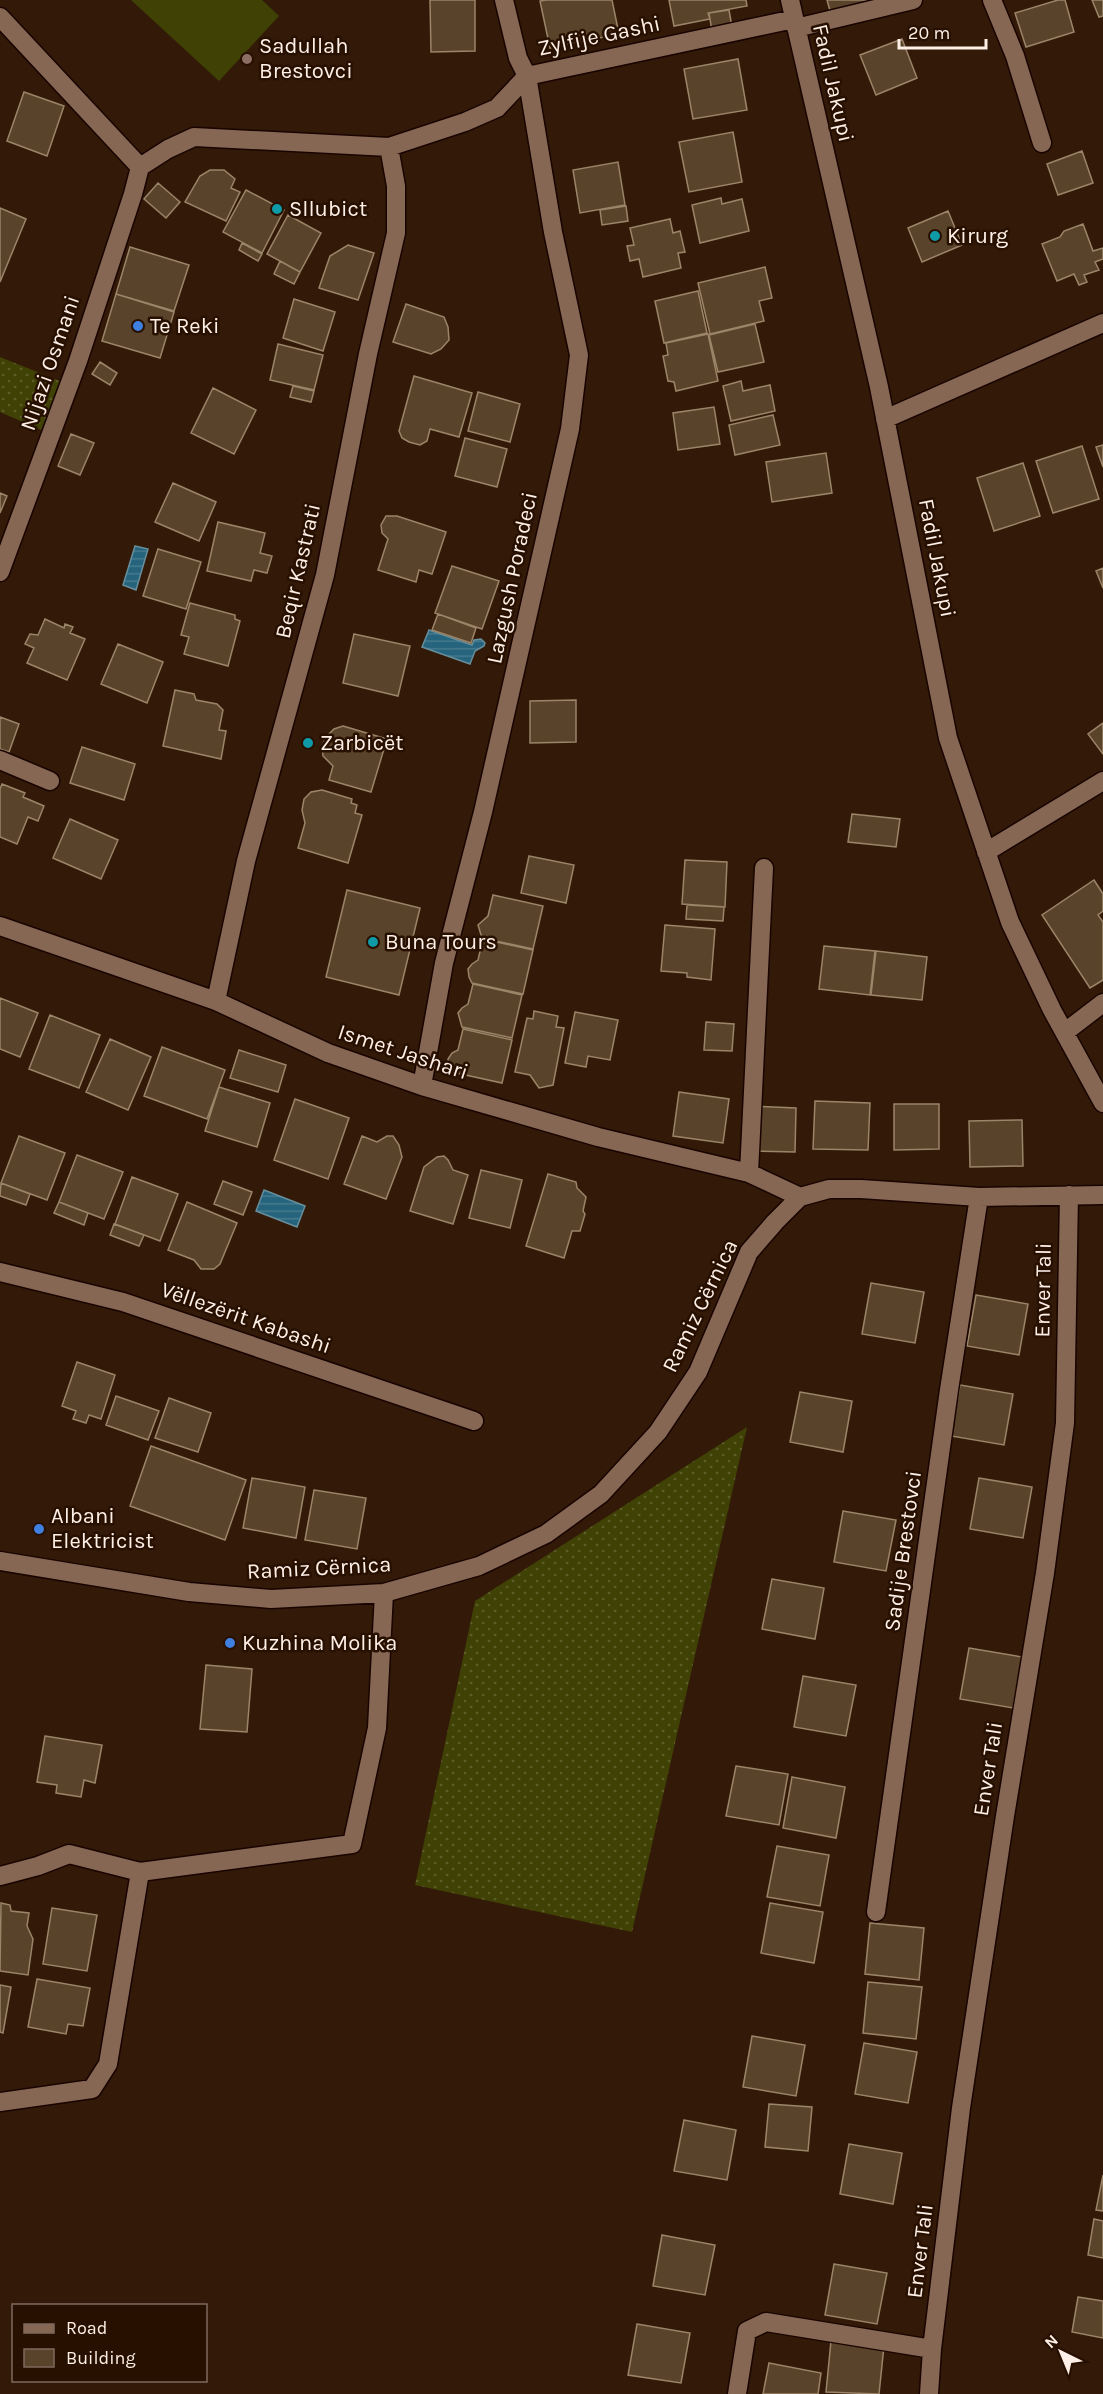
<svg xmlns="http://www.w3.org/2000/svg" width="1103" height="2394" viewBox="0 0 1103 2394" font-family="Karla,sans-serif">
<defs>
<pattern id="grass-dots" width="8" height="8" patternUnits="userSpaceOnUse" patternTransform="scale(1.5)"><rect width="8" height="8" fill="#3f4105"/><path d="M2 2h.1M6 6h.1" fill="none" stroke="#5c5d29" stroke-width="1.8" stroke-linecap="round"/></pattern>
<pattern id="water-rules" width="6" height="5" patternUnits="userSpaceOnUse" patternTransform="scale(1.5)"><rect width="6" height="5" fill="#25647c"/><path d="M0 2.5h6" fill="none" stroke="#467a8f"/></pattern>
</defs>
<rect width="100%" height="100%" fill="#331a08"/>
<path fill="url(#grass-dots)" d="M0,357L62,382L46,432L0,412Z
M747,1427L632,1932L415,1885L475,1601Z"/>
<path fill="#3f4105" d="M131,0H262L279,16L219,81Z"/>
<path fill="url(#water-rules)" stroke="#668e9c" stroke-width="1.5" d="M135,546L148,549L136,590L123,585Z
M429,630L472,645L474,640L481,639L485,643L484,646L475,651L470,664L422,647Z
M264,1190L305,1206L297,1227L256,1211Z"/>
<path fill="#59432a" stroke="#9c8469" stroke-width="1.5" d="M430,0H475V51L431,52Z
M546,0H612L619,34L550,48L540,1Z
M669,0H746L747,6L708,13L710,19L674,26Z
M827,0H866L868,7L832,18Z
M1058,0H1065L1074,32L1026,47L1015,13Z
M1092,0H1103V16L1099,17Z
M729,10L732,27L712,31L709,13Z
M902,39L917,78L876,95L860,55Z
M738,59L747,110L693,119L684,69Z
M24,92L64,106L47,156L7,141Z
M733,132L742,182L689,192L679,142Z
M1082,151L1093,183L1058,195L1047,164Z
M618,162L625,205L580,213L573,170Z
M210,170H224L235,179L231,188L240,192L226,221L185,202L200,176Z
M158,183L180,202L166,218L144,199Z
M246,190L284,210L262,253L223,232Z
M721,198L722,204L742,199L749,231L700,243L692,205Z
M626,206L628,221L602,225L600,210Z
M0,208L26,219L0,282Z
M948,211L962,245L922,262L908,228Z
M288,215L321,233L300,272L267,254Z
M670,219L673,233L680,231L685,252L678,253L681,268L643,277L639,259L630,261L627,246L634,245L630,228Z
M1083,224L1093,251L1103,248V259L1095,262L1099,270L1084,275L1087,282L1079,285L1074,274L1057,281L1042,244L1060,237L1064,231Z
M242,243L262,254L258,261L239,250Z
M348,245L374,253L358,300L319,288L330,256Z
M130,247L189,265L174,311L116,294Z
M280,261L300,272L294,284L274,274Z
M765,267L772,298L759,301L764,321L710,334L698,283Z
M698,291L707,333L664,343L655,301Z
M116,294L174,312L160,358L102,341Z
M294,299L335,312L323,351L283,338Z
M406,304L444,317L448,327L449,340L441,349L431,354L393,342Z
M755,324L764,362L718,372L709,335Z
M708,334L718,381L676,391L674,382L668,381L663,356L668,355L666,343Z
M278,344L323,355L314,390L270,380Z
M100,362L117,373L110,385L92,374Z
M414,376L472,393L459,437L430,429L427,441L420,445L409,442L402,438L399,431Z
M741,381L743,391L770,385L775,411L731,421L723,386Z
M293,386L314,391L311,402L290,397Z
M213,388L256,410L234,454L191,433Z
M478,392L520,404L510,442L468,431Z
M714,407L720,444L678,450L673,413Z
M773,415L780,445L735,455L729,425Z
M71,434L94,443L80,475L58,466Z
M465,438L507,449L497,487L455,476Z
M1103,445V467L1096,447Z
M1082,446L1099,499L1053,513L1036,461Z
M826,453L832,493L772,502L766,462Z
M1023,463L1040,516L994,531L977,478Z
M173,483L216,502L199,541L155,522Z
M0,493L7,496L0,513Z
M386,516H397L446,532L432,574L419,570L416,582L378,570L388,539L382,533L381,525Z
M218,522L265,533L260,553L272,556L267,573L254,570L251,581L207,571Z
M158,549L201,562L186,609L143,596Z
M452,566L499,581L482,629L435,613Z
M1103,568V588L1096,571Z
M190,603L235,615V619L240,621L228,666L184,654L189,637L181,635Z
M438,614L476,628L471,643L432,630Z
M45,619L64,628L65,624L73,627L70,633L85,639L67,680L27,663L34,648L25,644L30,634L38,635Z
M354,634L410,646L398,696L343,683Z
M118,644L163,662L147,703L101,684Z
M175,690L194,694L196,700L217,704L223,710L219,730L226,731L221,759L163,746Z
M576,700V742L530,743V701Z
M0,717L19,724L9,752L0,749Z
M1103,723V754L1088,734Z
M343,726L387,739L371,792L329,780L333,766L323,756L322,746L326,737L334,729Z
M82,747L135,764L124,800L70,783Z
M2,784L25,793L23,797L44,806L38,821L28,817L17,844L0,837V789Z
M322,790L352,799L351,803L357,805L355,813L362,815L348,863L298,848L305,823L302,810L304,799L311,792Z
M852,814L900,819L896,847L848,842Z
M70,819L118,840L101,879L53,858Z
M529,856L574,865L566,903L521,893Z
M685,860L727,862L725,907L682,904Z
M1094,880L1103,894V911L1098,915L1103,922V980L1090,988L1042,915Z
M347,890L420,908L399,995L326,977Z
M493,895L543,906L533,949L482,938L478,925L488,916Z
M687,905L724,907L723,921L686,919Z
M665,925L715,929L711,980L687,977V973L661,971Z
M483,939L533,950L523,994L472,983L469,977L468,969L472,964L478,960Z
M824,946L875,951L870,995L819,989Z
M876,951L927,957L922,1000L871,995Z
M473,984L522,995L512,1038L462,1027L458,1013L462,1008L468,1004Z
M0,998L38,1013L20,1057L0,1049Z
M534,1011L558,1016L556,1027L564,1028L553,1085L539,1088L530,1075L515,1072L527,1018L533,1019Z
M575,1012L618,1020L610,1060L588,1056L586,1067L565,1063Z
M50,1015L100,1035L79,1088L29,1069Z
M706,1022L734,1024L732,1051L704,1050Z
M463,1029L512,1040L502,1083L452,1072L448,1067V1059L452,1053L458,1050Z
M110,1039L151,1057L128,1110L86,1092Z
M162,1047L225,1070L207,1119L144,1096Z
M239,1050L286,1065L278,1092L230,1078Z
M219,1087L270,1103L257,1147L205,1131Z
M679,1092L729,1099L723,1143L673,1136Z
M295,1099L349,1118L328,1179L274,1160Z
M815,1101L870,1103L868,1150L813,1149Z
M894,1104H939V1149L894,1150Z
M754,1106L796,1108L795,1152L752,1151Z
M1022,1120L1023,1166L970,1167L969,1121Z
M19,1136L65,1153L47,1200L1,1183Z
M362,1136L377,1142L387,1136H393L399,1145L402,1157L386,1199L344,1184Z
M77,1155L123,1172L104,1219L59,1202Z
M444,1156L448,1160L453,1170L468,1175L453,1224L410,1211L424,1167L437,1157Z
M481,1170L522,1180L510,1228L469,1218Z
M548,1174L576,1182L577,1188L586,1197L583,1211L585,1214L580,1231H572L564,1258L526,1246Z
M132,1177L178,1194L160,1241L115,1224Z
M223,1181L252,1192L243,1215L214,1204Z
M1,1183L30,1194L26,1205L0,1196Z
M59,1202L88,1213L84,1225L54,1213Z
M187,1202L237,1223L220,1264L214,1269H201L194,1260L168,1250Z
M114,1224L144,1235L139,1246L110,1235Z
M871,1283L924,1292L915,1343L862,1334Z
M976,1295L1028,1304L1019,1355L967,1346Z
M77,1362L115,1375L101,1419L89,1415L86,1423L73,1419L76,1411L62,1406Z
M960,1385L1013,1394L1004,1445L951,1436Z
M800,1392L852,1401L843,1452L790,1442Z
M116,1396L159,1411L148,1440L106,1425Z
M169,1398L211,1413L198,1452L155,1438Z
M151,1446L246,1480L225,1540L130,1506Z
M252,1478L305,1487L296,1538L243,1528Z
M979,1478L1032,1487L1023,1538L970,1529Z
M314,1490L366,1498L357,1549L305,1540Z
M843,1511L896,1520L886,1571L834,1562Z
M772,1579L824,1588L815,1639L762,1629Z
M969,1648L1022,1657L1013,1708L960,1699Z
M206,1665L252,1669L247,1732L200,1729Z
M803,1676L856,1685L846,1736L794,1727Z
M45,1736L102,1745L95,1783L84,1780L81,1797L56,1793L57,1785L37,1782Z
M736,1766L788,1774L779,1825L726,1816Z
M792,1777L845,1787L836,1838L783,1828Z
M777,1846L829,1855L820,1906L767,1897Z
M1,1903L10,1905L11,1911L29,1913L27,1926L33,1939L28,1975L0,1971Z
M770,1903L823,1912L814,1963L761,1953Z
M52,1908L97,1915L87,1971L43,1964Z
M870,1923L924,1928L919,1980L865,1974Z
M37,1979L90,1988L83,2026L68,2024L66,2034L28,2027Z
M868,1982L922,1987L916,2039L863,2033Z
M0,1985L11,1987L3,2033L0,2032Z
M752,2036L805,2045L796,2096L743,2087Z
M864,2043L917,2052L908,2103L855,2094Z
M769,2104L812,2107L808,2151L765,2147Z
M684,2120L736,2130L727,2180L674,2171Z
M849,2144L902,2153L893,2204L840,2194Z
M1103,2175V2211L1096,2210Z
M1094,2219L1103,2221V2258L1088,2255Z
M662,2235L715,2245L705,2295L653,2286Z
M834,2264L887,2273L877,2324L825,2315Z
M1078,2297L1103,2301V2338L1072,2332Z
M637,2324L690,2333L681,2383L628,2375Z
M831,2341L884,2346L879,2394L826,2392Z
M769,2363L821,2373L818,2394H763Z"/>
<g fill="none" stroke-linecap="round" stroke-linejoin="round">
<defs>
<path id="minor" d="M790,0L879,387L948,738L1010,922L1052,1010L1103,1103
M992,0L1015,56L1042,143
M0,17L140,167
M796,28L913,0
M527,76L794,19
M885,419L1103,323
M0,572L78,361L133,194L140,167L168,149L194,137L389,147L465,122L497,108L527,76
M0,760L50,781
M986,852L1103,781
M0,926L216,1001L328,1053L422,1086L598,1137L749,1173L800,1197
M216,1001L246,861L325,575L368,354L396,233V186L389,147
M1065,1032L1103,1003
M422,1086L444,963L483,812L570,429L579,355L553,232L527,76L518,58L504,0
M749,1173L764,868
M0,1272L123,1302L474,1421
M0,1561L189,1592L271,1599L384,1593L479,1566L546,1534L601,1494L658,1432L698,1372L749,1252L775,1222L800,1197L829,1189H861L979,1197L1103,1195
M0,1876L38,1866L69,1854L140,1872
M876,1912L949,1390L979,1197
M0,2102L92,2089L108,2064L140,1872L352,1844L377,1728L384,1593
M737,2394L747,2331L766,2322L932,2349
M929,2394L932,2349L961,2108L1005,1816L1045,1573L1065,1423L1069,1195"/>
</defs>
<use href="#minor" stroke="#190400" stroke-width="21"/>
<use href="#minor" stroke="#856754" stroke-width="18"/>
</g>
<circle fill="#8d6e63" stroke="#281001" stroke-width="2" cx="247" cy="59" r="6"/>
<g fill="#0f9aa8" stroke="#281001" stroke-width="2">
<circle cx="277" cy="209" r="6"/>
<circle cx="935" cy="236" r="6"/>
<circle cx="308" cy="743" r="6"/>
<circle cx="373" cy="942" r="6"/>
</g>
<g fill="#3f7fe0" stroke="#281001" stroke-width="2">
<circle cx="138" cy="326" r="6"/>
<circle cx="39" cy="1529" r="6"/>
<circle cx="230" cy="1643" r="6"/>
</g>
<g text-anchor="middle" dominant-baseline="central" stroke-width="5" stroke-linejoin="round" paint-order="stroke">
<g font-size="22" fill="#feefe7" stroke="#281001">
<text transform="translate(599 36) rotate(-12)">Zylfije Gashi</text>
<text transform="translate(833 83) rotate(77)">Fadil Jakupi</text>
<text transform="translate(50 363) rotate(-71)">Nijazi Osmani</text>
<text transform="translate(937 558) rotate(79)">Fadil Jakupi</text>
<text transform="translate(298 571) rotate(-77)">Beqir Kastrati</text>
<text transform="translate(512 578) rotate(-78)">Lazgush Poradeci</text>
<text transform="translate(403 1052) rotate(18)">Ismet Jashari</text>
<text transform="translate(1043 1290) rotate(-89)">Enver Tali</text>
<text transform="translate(700 1306) rotate(-64)">Ramiz Cërnica</text>
<text transform="translate(246 1318) rotate(19)">Vëllezërit Kabashi</text>
<text transform="translate(903 1551) rotate(-82)">Sadije Brestovci</text>
<text transform="translate(319 1568) rotate(-3)">Ramiz Cërnica</text>
<text transform="translate(988 1769) rotate(-81)">Enver Tali</text>
<text transform="translate(920 2251) rotate(-83)">Enver Tali</text>
</g>
<g font-size="22" fill="#feefe7" stroke="#281001" text-anchor="start">
<text x="259" y="46">Sadullah<tspan x="259" dy="25">Brestovci</tspan></text>
<text x="289" y="209">Sllubict</text>
<text x="947" y="236">Kirurg</text>
<text x="150" y="326">Te Reki</text>
<text x="320" y="743">Zarbicët</text>
<text x="385" y="942">Buna Tours</text>
<text x="51" y="1516">Albani<tspan x="51" dy="25">Elektricist</tspan></text>
<text x="242" y="1643">Kuzhina Molika</text>
</g>
</g>
<rect x="12" y="2304" width="195" height="78" fill="#281001" stroke="#7e695d" stroke-width="1.5"/>
<rect x="24" y="2324" width="30" height="9" fill="#856754" stroke="#7e695d" stroke-width="1.5"/>
<text x="66" y="2334" font-size="18" fill="#feefe7">Road</text>
<rect x="24" y="2349" width="30" height="18" fill="#59432a" stroke="#7e695d" stroke-width="1.5"/>
<text x="66" y="2364" font-size="18" fill="#feefe7">Building</text>
<g transform="translate(1061 2352) rotate(317)" stroke="#281001" stroke-width="4.5" paint-order="stroke">
<path d="M0-4.5L10 22L0 15L-10 22Z" fill="#feefe7"/>
<text y="-9" font-size="16" font-weight="bold" text-anchor="middle" fill="#feefe7">N</text>
</g>
<path d="M899 39v9h87v-9" fill="none" stroke="#feefe7" stroke-width="3"/>
<text x="908" y="39" font-size="18" fill="#feefe7" stroke="#281001" stroke-width="4.5" paint-order="stroke">20 m</text>
</svg>
